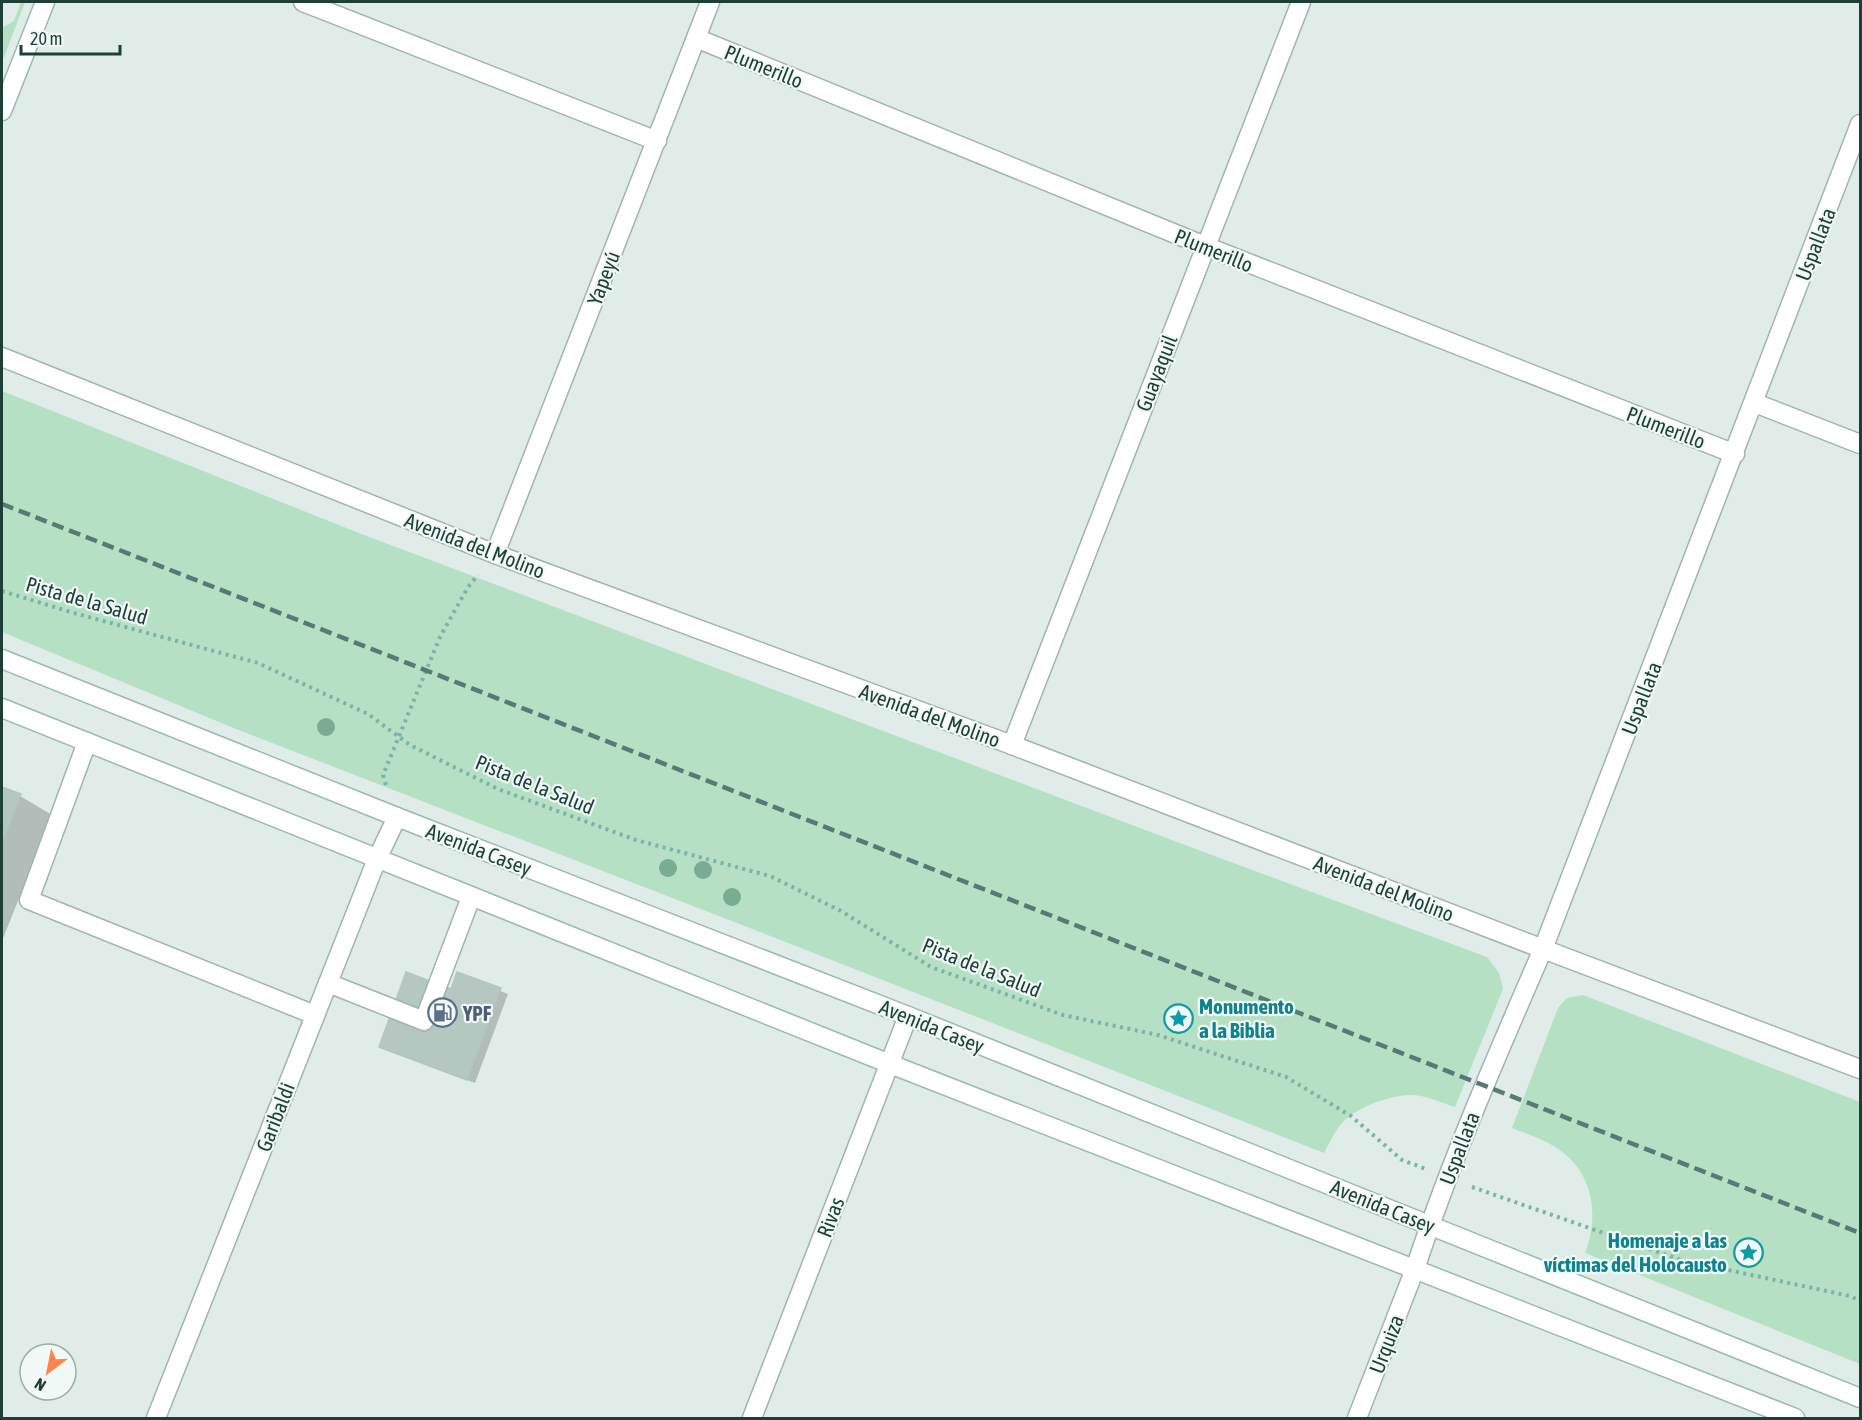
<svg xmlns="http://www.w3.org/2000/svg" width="1862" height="1420" viewBox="0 0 1862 1420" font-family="'Asap Condensed',sans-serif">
<rect width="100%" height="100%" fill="#dfece8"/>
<path fill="#b6e0c4" d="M21,2H25L2,62V28L14,21Z
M2,391L364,535L1209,854L1487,957L1499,973L1503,989L1455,1107C1442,1103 1428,1096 1414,1095C1393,1094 1359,1106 1344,1121C1335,1130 1330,1142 1324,1153L742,925L236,729L2,632Z
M1583,995L1860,1102V1364L1585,1253C1598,1220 1595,1180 1566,1155C1551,1142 1530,1135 1512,1128L1558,1008L1567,998Z"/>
<path fill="#0003" d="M2,789L20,796L52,815L2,941Z
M458,974L508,994L475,1083L389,1051L452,991Z"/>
<path fill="#b4c7c1" stroke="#b1c7bf" stroke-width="1.5" d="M2,787L21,794L2,842Z
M406,972L451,989L457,972L501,988L467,1080L379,1047Z"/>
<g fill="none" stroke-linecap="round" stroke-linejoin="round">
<defs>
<path id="service" d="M87,742L29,900L315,1015
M328,983L424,1021L471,897"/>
<path id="minor" d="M303,2L657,141
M696,38L1205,246L1735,454
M1755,403L1860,444
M495,554L710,2
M1012,745L1301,2
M1543,949L1860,124
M156,1418L377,859L397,817
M752,1418L908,1016
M1357,1418L1415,1269"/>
<path id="tertiary" d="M2,357L495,554L1012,745L1543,949L1860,1069
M1415,1269C1451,1160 1497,1055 1543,949"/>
<path id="secondary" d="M2,111L45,2
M2,659L397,817L908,1016L1860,1398
M2,708L890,1064L1795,1418"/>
</defs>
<use href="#service" stroke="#a1b4b0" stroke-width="21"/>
<use href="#minor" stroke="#a1b4b0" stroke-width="21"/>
<use href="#tertiary" stroke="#a1b4b0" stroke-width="21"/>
<use href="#secondary" stroke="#9cb9b1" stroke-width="21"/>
<path stroke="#7cb3a6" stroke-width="4" stroke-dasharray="3 4.5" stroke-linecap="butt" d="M2,591L74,613L258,663L368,714L410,745L498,789L636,840L770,876L841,911L931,967L1063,1015L1158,1035L1286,1077L1351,1116L1402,1160L1426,1169
M386,785L383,775L440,637L468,587L478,575
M1472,1187L1681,1260L1850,1296L1860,1301"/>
<use href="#service" stroke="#fff" stroke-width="18"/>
<use href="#minor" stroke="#fff" stroke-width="18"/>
<use href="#tertiary" stroke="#fff" stroke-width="18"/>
<use href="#secondary" stroke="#fff" stroke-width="18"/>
<path stroke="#597a74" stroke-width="4.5" stroke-dasharray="12 6" stroke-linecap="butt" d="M2,504L1860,1233"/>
</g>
<g fill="#78ad92">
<circle cx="326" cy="727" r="9"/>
<circle cx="668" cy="868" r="9"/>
<circle cx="703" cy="870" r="9"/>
<circle cx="732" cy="897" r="9"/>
</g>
<defs>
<symbol id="fuel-ring" viewBox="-11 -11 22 22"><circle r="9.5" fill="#f0f9f5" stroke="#5c6f8a" stroke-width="1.5"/><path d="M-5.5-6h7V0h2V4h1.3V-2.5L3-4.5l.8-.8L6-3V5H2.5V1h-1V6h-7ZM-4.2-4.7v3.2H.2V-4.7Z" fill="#5c6f8a"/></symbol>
<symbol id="sight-ring" viewBox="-11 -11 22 22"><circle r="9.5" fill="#f0f9f5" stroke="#0f9aa8" stroke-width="1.5"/><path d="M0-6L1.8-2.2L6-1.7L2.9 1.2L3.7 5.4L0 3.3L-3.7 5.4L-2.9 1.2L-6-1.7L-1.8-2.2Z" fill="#0f9aa8"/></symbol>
</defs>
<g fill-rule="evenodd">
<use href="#fuel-ring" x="426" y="996" width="33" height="33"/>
<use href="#sight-ring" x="1162" y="1002" width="33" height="33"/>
<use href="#sight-ring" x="1732" y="1236" width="33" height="33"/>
</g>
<g text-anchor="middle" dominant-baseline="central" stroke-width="4.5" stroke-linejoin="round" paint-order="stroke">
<g font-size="21" fill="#1e3e38" stroke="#f0f9f5">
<text transform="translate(764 66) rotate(22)">Plumerillo</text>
<text transform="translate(1815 244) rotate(-69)">Uspallata</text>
<text transform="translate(1214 250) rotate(22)">Plumerillo</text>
<text transform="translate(603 278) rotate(-69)">Yapeyú</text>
<text transform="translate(1156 373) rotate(-69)">Guayaquil</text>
<text transform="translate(1666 427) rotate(21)">Plumerillo</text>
<text transform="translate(475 545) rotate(21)">Avenida del Molino</text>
<text transform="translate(87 600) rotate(16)">Pista de la Salud</text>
<text transform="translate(1641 698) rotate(-69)">Uspallata</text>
<text transform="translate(930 715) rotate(20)">Avenida del Molino</text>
<text transform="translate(535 784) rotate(22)">Pista de la Salud</text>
<text transform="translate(479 849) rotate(21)">Avenida Casey</text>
<text transform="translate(1384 888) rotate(21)">Avenida del Molino</text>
<text transform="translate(982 967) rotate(22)">Pista de la Salud</text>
<text transform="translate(932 1026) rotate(22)">Avenida Casey</text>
<text transform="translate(275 1117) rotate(-69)">Garibaldi</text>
<text transform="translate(1459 1148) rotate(-69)">Uspallata</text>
<text transform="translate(1383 1206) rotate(22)">Avenida Casey</text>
<text transform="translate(830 1217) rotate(-69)">Rivas</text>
<text transform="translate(1386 1344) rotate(-69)">Urquiza</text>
</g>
<g font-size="21" font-weight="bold" fill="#0d838f" stroke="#f0f9f5" text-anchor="start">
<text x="1199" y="1006">Monumento<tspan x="1199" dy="24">a la Biblia</tspan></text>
<text x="1727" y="1240" text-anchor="end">Homenaje a las<tspan x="1727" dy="24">víctimas del Holocausto</tspan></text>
</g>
<g font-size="21" font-weight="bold" fill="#4e5e75" stroke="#f0f9f5" text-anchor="start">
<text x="463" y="1013">YPF</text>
</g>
</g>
<rect width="1862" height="1420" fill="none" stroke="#1e3e38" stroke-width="6"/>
<g transform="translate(48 1372) rotate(212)"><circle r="28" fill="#f0f9f5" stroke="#9caea9" stroke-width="1.5"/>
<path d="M0-4.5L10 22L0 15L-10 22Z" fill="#ff854b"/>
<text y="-9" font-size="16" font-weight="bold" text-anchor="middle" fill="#1e3e38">N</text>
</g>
<path d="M21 45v9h99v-9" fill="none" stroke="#1e3e38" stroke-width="3"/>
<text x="30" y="45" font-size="18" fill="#1e3e38" stroke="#f0f9f5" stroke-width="4.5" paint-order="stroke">20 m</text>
</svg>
